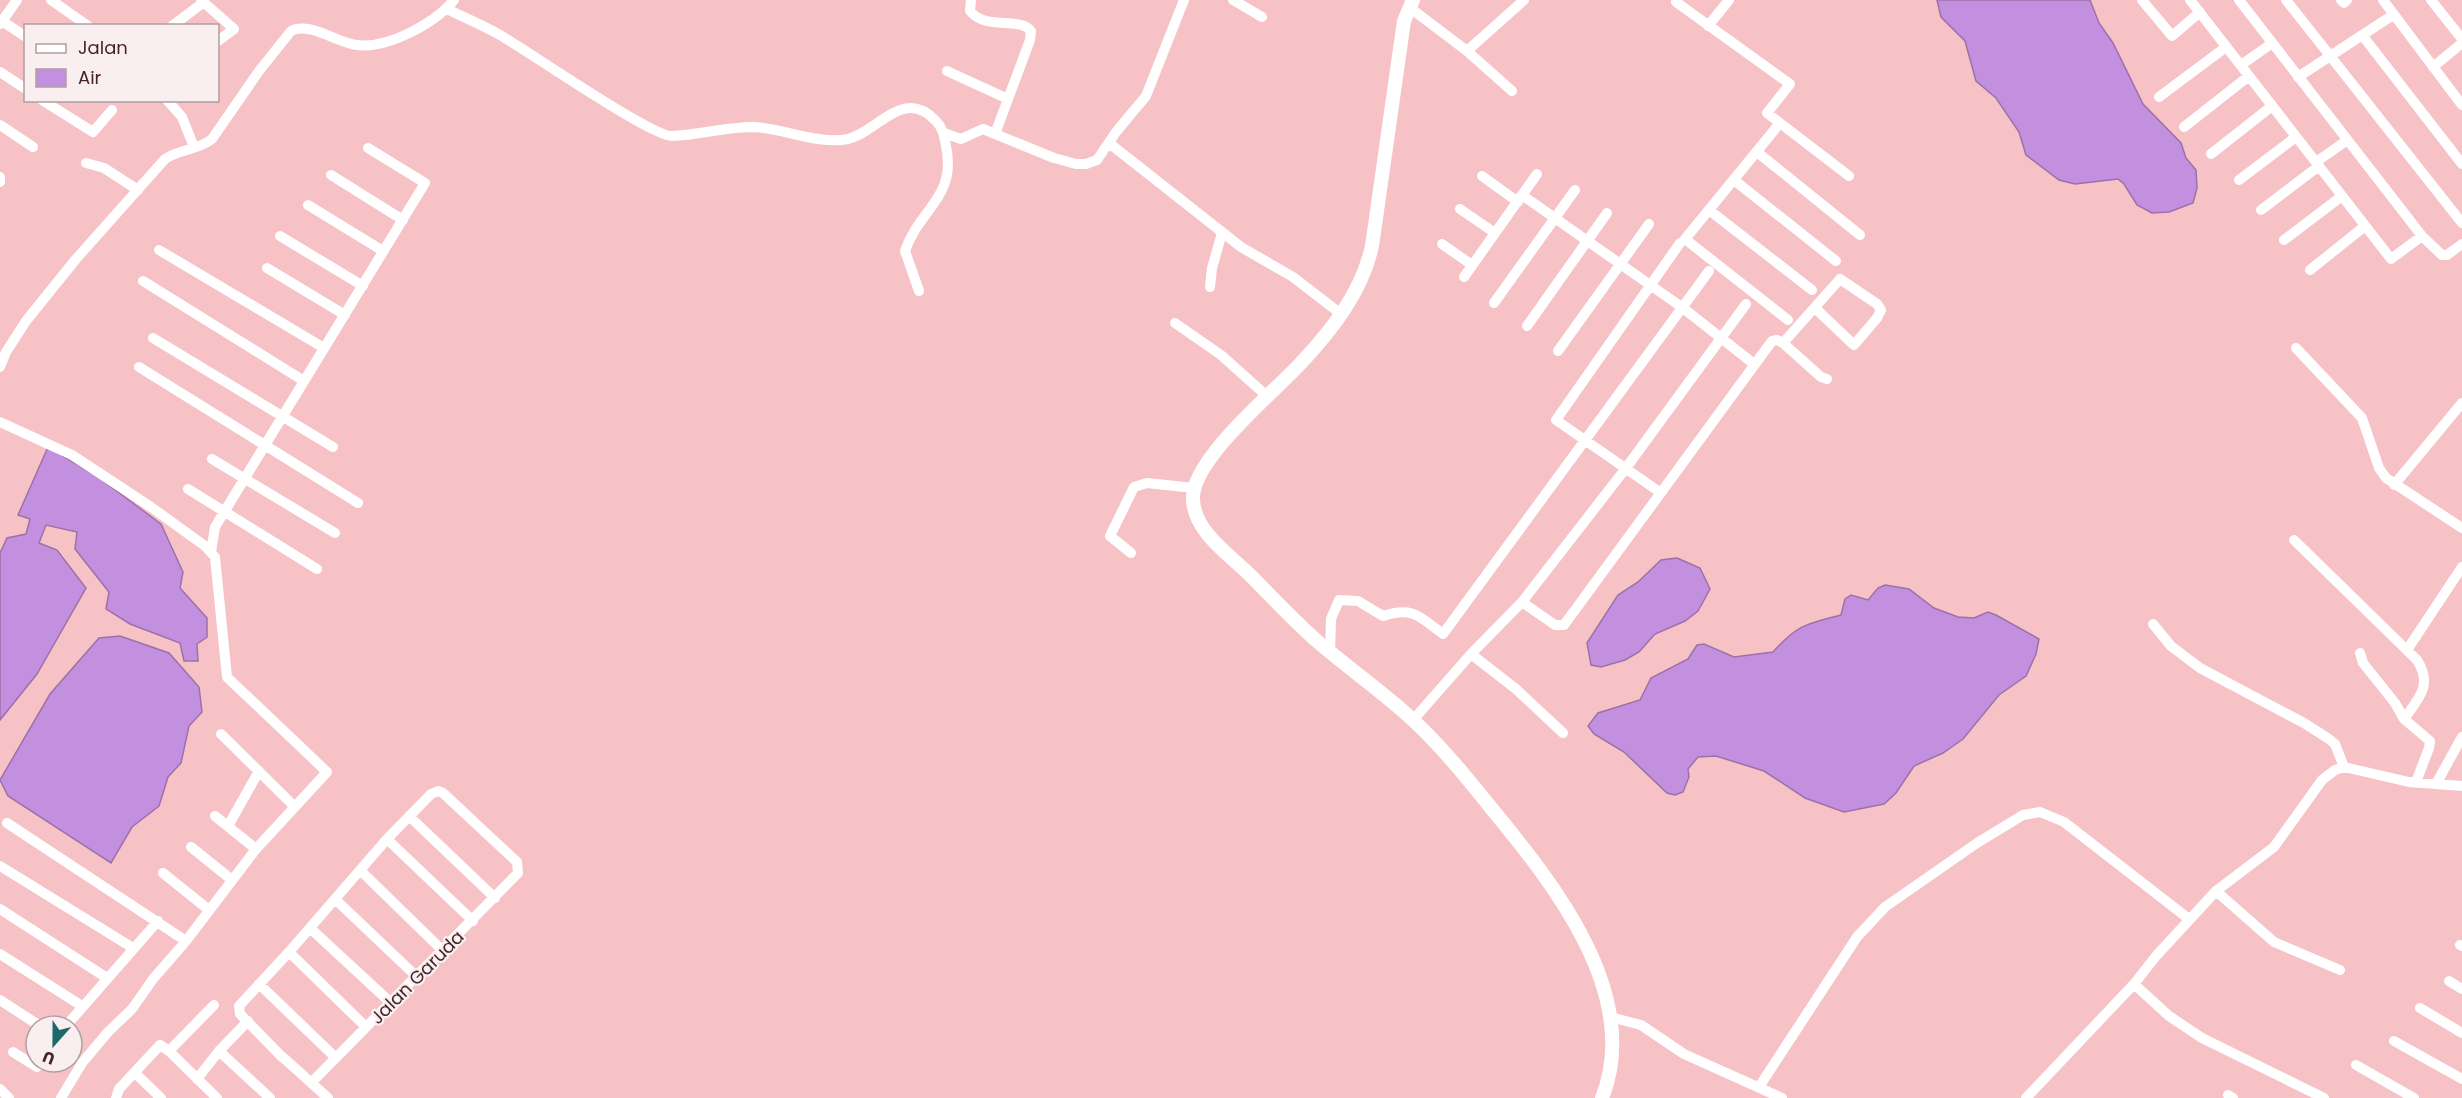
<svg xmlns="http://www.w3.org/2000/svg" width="2462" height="1098" viewBox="0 0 2462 1098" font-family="Poppins,sans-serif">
<rect width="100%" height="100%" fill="#f6c2c6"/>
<path fill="#c390e0" stroke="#9e70a9" stroke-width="1.5" d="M1937,0H2090L2099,23L2113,43L2143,104L2181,143L2186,158L2196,170L2197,188L2193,203L2169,212L2152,213L2137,205L2124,184L2118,179L2075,184L2059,180L2026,155L2019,132L1996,98L1976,81L1965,41L1941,17Z
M48,447L98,477L161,524L183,572L180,588L207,618V637L197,644L198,661H184L180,643L130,624L106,609L109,592L75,549L77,532L46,525L39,543L57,550L86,588L37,674L0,720V553L7,538L26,534L30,519L18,515Z
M1677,558L1700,568L1710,589L1698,611L1685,621L1655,634L1639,652L1625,660L1601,667L1591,665L1587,643L1618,595L1638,582L1661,560Z
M1885,585L1909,589L1934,608L1958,617L1974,618L1988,612L1996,615L2039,639L2036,654L2026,676L1999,695L1963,739L1943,753L1914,766L1896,793L1884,804L1844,812L1805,798L1764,771L1716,756L1698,757L1688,769L1689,777L1683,792L1675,795L1667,793L1624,752L1594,734L1588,726L1598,713L1640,700L1651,678L1688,659L1697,645L1704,644L1734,657L1773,652C1797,625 1806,624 1841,615L1845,599L1851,595L1868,600L1878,588Z
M120,636L169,653L199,687L202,712L189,726L181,763L168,777L159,806L132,827L111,863L8,796L0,780L50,694L99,638Z"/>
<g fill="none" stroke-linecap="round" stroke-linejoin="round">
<path stroke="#fff" stroke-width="10" d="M51,0L88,26
M201,0L234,29L218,41
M971,0L970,11C986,31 1019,16 1031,31L1030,40L995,134
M1233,0L1262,17
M1677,0L1676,2L1790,84L1767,113L1849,176
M2142,0L2172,36L2200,12
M2190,0L2391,259L2422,236
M2239,0L2422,236L2442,255H2447L2462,244
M2286,0L2462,223
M2341,0L2344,3L2347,0
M2383,0L2462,105
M2431,0L2462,39
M1409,7L1467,51L1512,91
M447,9C465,18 483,25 500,35C528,51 652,137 672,136C699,135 726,127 753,127C784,128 817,145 848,139C878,132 903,86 936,121C943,128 944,136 946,146C957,198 919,209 905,251L919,291
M2,21L26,37
M0,24L17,0
M172,26L204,2
M1708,26L1729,0
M2362,35L2462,164
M1467,51L1524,0
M2241,65L2271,44
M2433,67L2462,43
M947,71L1008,99
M0,72L26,89
M2298,77L2393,15
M2159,97L2226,47
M42,100L93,132L112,110
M167,100L182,117L194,147
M1780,123L1685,239L1788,320
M0,125L33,147
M2184,127L2249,76
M944,133L961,139L983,129L1054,158L1076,164H1086L1097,160L1116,132L1146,96L1184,0
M1109,143L1241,247L1293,277L1341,314
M1757,152L1860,235
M2211,154L2272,106
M2316,162L2346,141
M86,163L104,168L138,190
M1537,174L1522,195L1683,308L1754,364
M331,175L403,220
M1482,176L1518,202
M0,177V182
M1734,180L1836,261
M2239,180L2296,137
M308,205L383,251
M1460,209L1495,233
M1709,210L1812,290
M2261,210L2319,166
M280,236L363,286
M2284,240L2342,196
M1442,244L1472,265
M159,250L324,348
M267,268L345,315
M2310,270L2365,226
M1464,277L1522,195
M143,281L304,381
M1210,287L1212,268L1222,233
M1494,303L1575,190
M1175,323L1221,355L1268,397
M1527,326L1607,213
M153,338L333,447
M1783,343L1840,279L1877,304L1881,310L1877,318L1854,345L1815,308
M2296,348L2362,418L2379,468L2386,478L2462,528
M1558,351L1649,224
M0,367L6,352L26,321L76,259L165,159C179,149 199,150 212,139L259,71L291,31C308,21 338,43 357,45C388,49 435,23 454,0
M139,367L358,503
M0,422L72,455L151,507L205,546L215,557L227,677L327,772L256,849L186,941L153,979L132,1009L108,1032L82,1063L61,1098
M212,459L335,533
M2394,485L2462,403
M188,489L317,569
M1661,493L1556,420L1680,243
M2294,540L2417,660C2433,685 2419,698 2404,719
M211,552L215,527L425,183L368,148
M1131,553L1110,536L1134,487L1147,483L1194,488
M1522,602L1555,625H1564L1772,341L1777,340L1783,343L1821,377L1827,379
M2153,624L2171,646L2200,668L2304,723L2329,739L2335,744L2344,767
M2407,650L2462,567
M1330,652L1331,619L1339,600L1358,601L1383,616C1413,606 1420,617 1443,634L1709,271
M2360,653L2363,663L2395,703L2404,719L2430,741L2429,748L2416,782
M1471,654L1516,689L1563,733
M1413,720L1471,654L1522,602L1626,468L1746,304
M221,734L295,807
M2436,784L2462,737
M215,816L256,849
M409,816L495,898
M7,823L186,941
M228,826L259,771
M387,839L473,921
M191,847L232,880
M0,866L133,948
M360,870L443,951
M163,873L209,910
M2216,891L2274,942L2340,970
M335,899L417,977
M0,909L107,978
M310,928L391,1003
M2460,945L2462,946
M289,952L366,1027
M0,954L82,1006
M2449,981L2462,989
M259,984L336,1058
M2134,984L2169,1016L2202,1038L2324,1098
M0,1000L40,1026
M2420,1008L2462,1033
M1610,1017L1641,1025L1684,1054L1782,1098
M66,1026L158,921
M2394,1041L2462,1079
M169,1051L214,1005
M219,1051L270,1098
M13,1052L37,1067L41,1062
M2356,1065L2414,1098
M135,1073L161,1098
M197,1079L219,1051L248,1021
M311,1083L518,873L517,862L443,793L438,791L431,794L387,839L289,952L239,1006L240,1014L281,1056L286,1060L328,1098
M1759,1087L1857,937L1885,907L1977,843L2023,815L2040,812L2064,822L2189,919
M0,1089L9,1098
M2228,1095L2233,1098
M116,1098L119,1089L160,1045L169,1051L217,1098
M2026,1098L2134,984L2156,956L2216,891L2274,847L2322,780L2335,770L2344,767L2409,782L2462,786"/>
<path stroke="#fff" stroke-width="14" d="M1413,0L1404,21L1372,246C1362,292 1332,330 1300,364C1273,393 1194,458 1193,497C1192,529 1227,553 1248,573C1271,596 1293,620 1317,641C1348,668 1383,692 1413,720C1442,747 1467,778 1492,809C1553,883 1643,995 1602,1098"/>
</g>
<g text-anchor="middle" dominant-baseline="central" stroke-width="4.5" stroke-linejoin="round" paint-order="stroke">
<g font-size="18" fill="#462529" stroke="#f9eff0">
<text transform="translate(417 977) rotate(-45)">Jalan Garuda</text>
</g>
</g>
<rect x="24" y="24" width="195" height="78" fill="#f9eff0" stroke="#b19ea0" stroke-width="1.5"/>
<rect x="36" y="44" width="30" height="9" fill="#ffffff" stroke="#b19ea0" stroke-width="1.5"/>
<text x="78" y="54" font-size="18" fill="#462529">Jalan</text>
<rect x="36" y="69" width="30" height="18" fill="#c390e0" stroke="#b19ea0" stroke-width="1.5"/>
<text x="78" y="84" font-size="18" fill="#462529">Air</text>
<g transform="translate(54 1044) rotate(201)"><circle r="28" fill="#f9eff0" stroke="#b19ea0" stroke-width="1.5"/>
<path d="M0-4.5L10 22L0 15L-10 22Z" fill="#1e6a68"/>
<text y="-9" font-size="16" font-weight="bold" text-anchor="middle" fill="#462529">U</text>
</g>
</svg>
